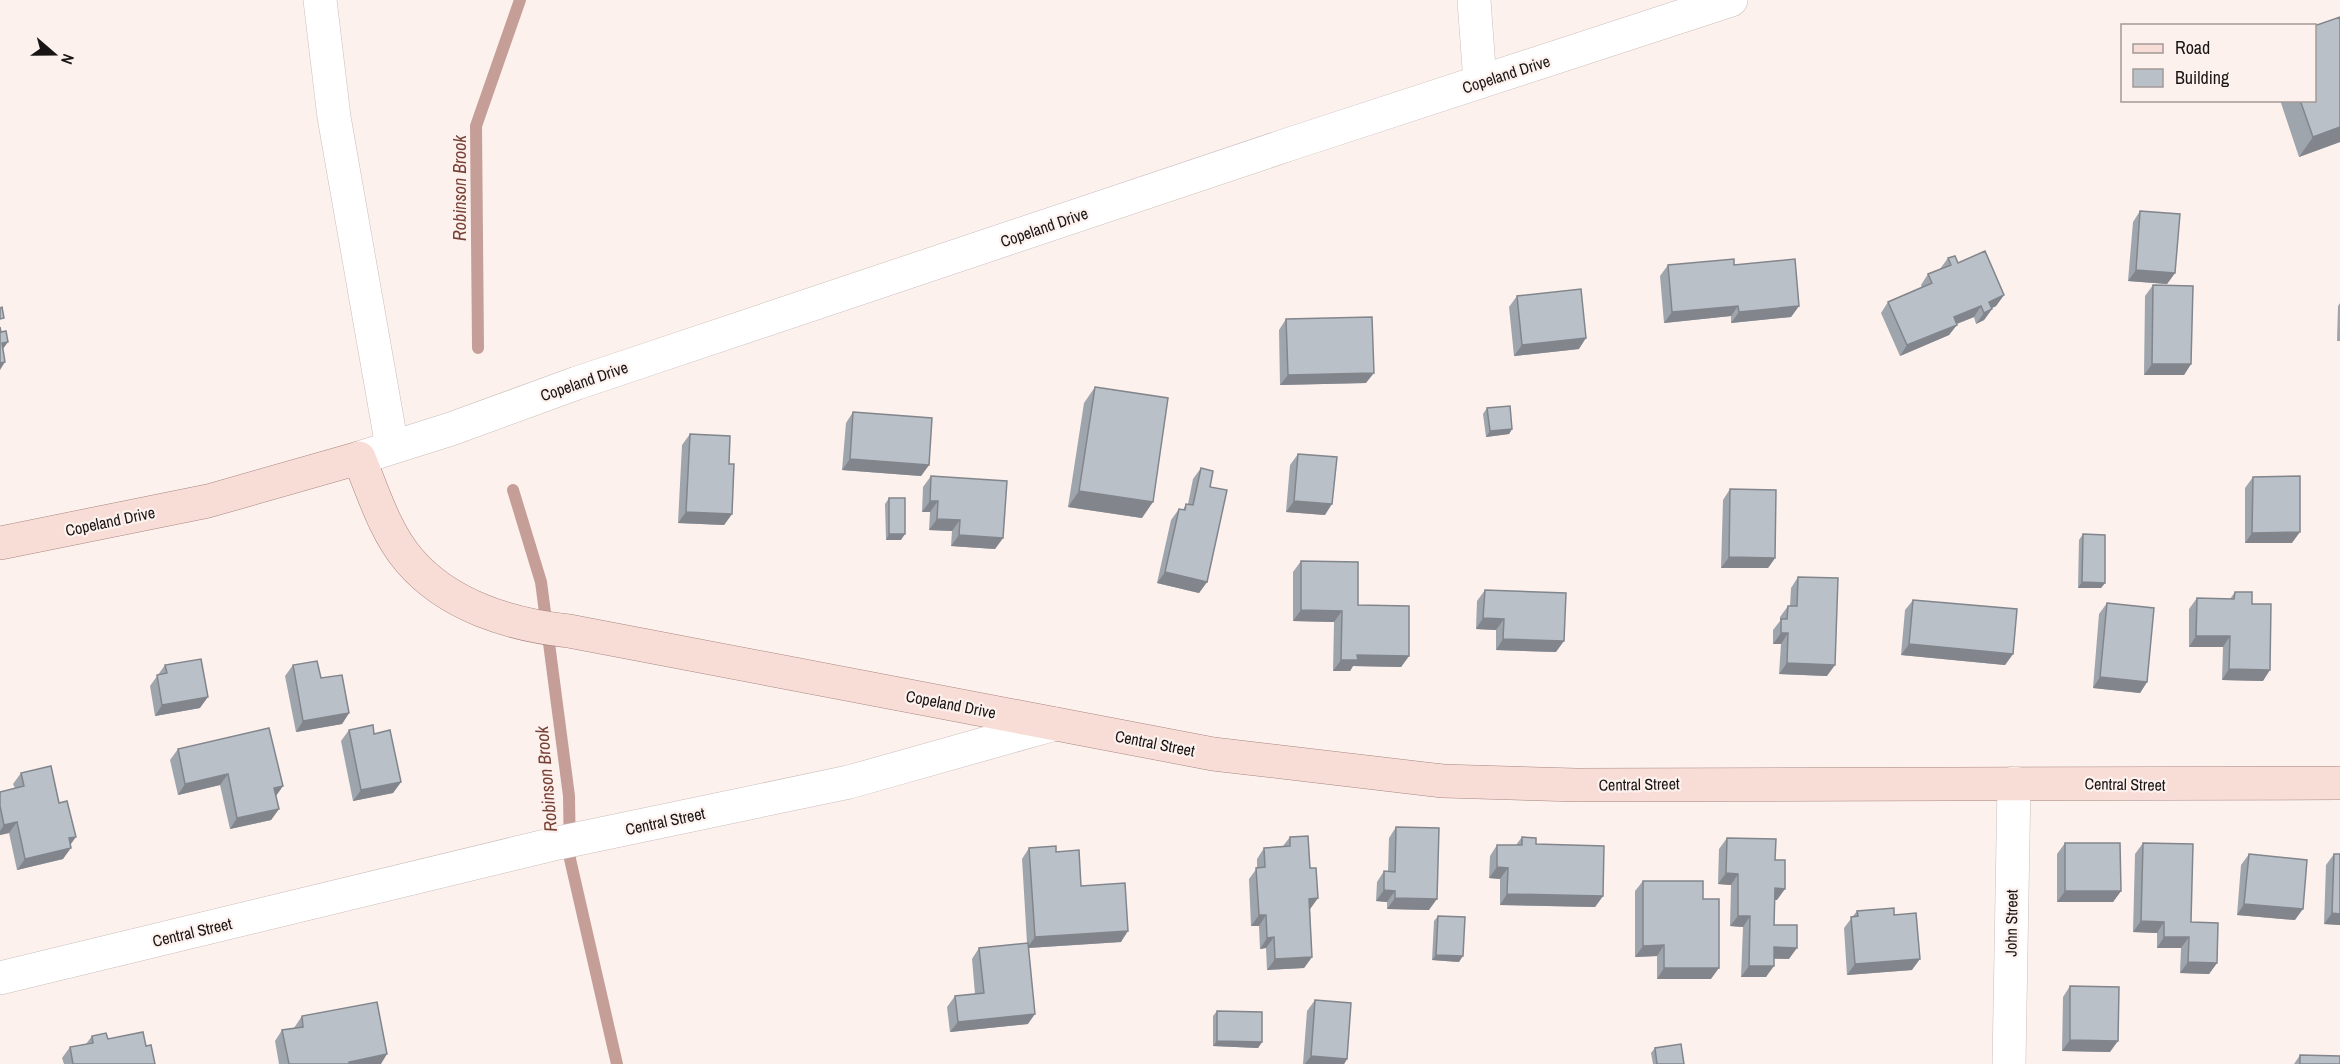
<svg xmlns="http://www.w3.org/2000/svg" width="2340" height="1064" viewBox="0 0 2340 1064" font-family="'Archivo Narrow',sans-serif">
<rect width="100%" height="100%" fill="#fdf1ee"/>
<g fill="none" stroke-linecap="round" stroke-linejoin="round">
<path stroke="#c59f97" stroke-width="12" d="M478,348L476,126L520,0
M513,490L541,582L569,796L570,859L617,1064"/>
<defs>
<path id="minor" d="M320,0L334,117L392,447
M1474,0L1480,82
M359,458L451,429L577,383L1293,143L1731,0
M0,978L558,843L849,782L1055,724
M2009,1064L2014,783"/>
<path id="major" d="M0,543L208,501L359,458C373,492 385,532 409,560C448,606 511,625 569,631L1213,754L1443,781L1576,785L2340,783"/>
</defs>
<use href="#minor" stroke="#cabebb" stroke-width="34"/>
<use href="#major" stroke="#a78780" stroke-width="34"/>
<use href="#minor" stroke="#fff" stroke-width="33"/>
<use href="#major" stroke="#f8dcd6" stroke-width="33"/>
</g>
<path fill="#9fa5ac" d="M2340,17V142L2299,157L2280,100H2314Z
M2140,211L2175,273L2167,284L2128,281L2133,222Z
M1948,258L1958,263L2004,295L1996,306L1992,308V309L1984,320L1976,324L1974,317L1957,324L1949,335L1900,356L1881,313L1888,302L1922,288L1921,285L1928,274L1940,269Z
M1668,265H1734L1799,306L1791,317L1731,323V316L1664,323L1660,276Z
M2153,285L2191,364L2184,375H2144L2145,296Z
M1517,296L1579,349L1514,356L1509,307Z
M2340,303V341H2337L2338,306Z
M1286,319L1366,383L1280,385L1279,330Z
M1095,387L1142,518L1068,507L1084,403Z
M1487,408L1512,429L1509,434L1486,437L1483,414Z
M853,412L929,465L921,476L842,470L846,423Z
M690,434L729,464L732,514L724,525L678,523L682,445Z
M1298,454L1325,515L1286,512L1290,465Z
M1201,468L1210,487L1207,582L1199,593L1157,583L1171,520L1179,509L1183,510L1186,504H1188L1193,479Z
M931,476L1003,538L995,549L951,546L952,531L929,530L930,512H922L923,487Z
M2253,477L2292,543H2245V488Z
M1730,489L1775,558L1768,568H1721L1723,500Z
M889,498L901,540H886L885,504Z
M2083,534L2105,583L2101,588H2078L2079,540Z
M1301,561L1358,605L1409,656L1401,667L1353,666L1350,671H1333L1334,622L1293,621V572Z
M1798,577L1827,676L1779,674L1781,644H1773V630L1780,621V617L1788,606H1790L1791,588Z
M1485,590L1556,652L1496,650V630L1476,629L1477,601Z
M2235,592L2252,604L2263,681L2222,680L2223,647H2189V609L2197,598L2230,599Z
M1913,600L2013,654L2005,665L1901,655L1905,610Z
M2107,603L2147,682L2140,693L2093,688L2099,614Z
M165,665L200,708L155,716L150,686Z
M293,665L321,678L349,713L342,724L296,732L285,676Z
M349,730L374,734L401,782L393,793L353,801L341,741Z
M178,749L283,786L276,796L279,809L271,820L230,829L220,785L178,795L170,760Z
M21,773L70,844L63,859L17,870L9,833L0,835V792L15,788L13,784Z
M1396,827L1429,910L1387,909V902L1376,901L1377,882L1384,871H1388L1389,838Z
M1290,837L1310,868L1318,898L1310,909L1312,957L1304,968L1267,970L1266,948L1260,949L1259,926H1251L1249,879L1257,868V859L1264,848L1283,846Z
M1522,837L1536,844L1603,896L1595,907L1500,905V879L1489,878L1490,856L1497,845H1516Z
M1727,838L1775,860L1777,900H1775L1774,925L1789,959H1774L1766,977H1741L1743,927L1730,926L1731,885L1718,884L1719,849Z
M2065,843L2121,891L2113,902H2057V854Z
M2143,843L2191,922L2217,963L2209,974L2180,973L2181,948H2157V933L2133,932L2135,854Z
M1029,848L1056,852L1081,886L1121,942L1028,948V1024L950,1032L947,1007L955,996L975,994L972,959L979,948L1027,943L1022,859Z
M2249,854L2295,920L2237,915L2241,865Z
M2334,854L2340,925L2324,924L2326,865Z
M1643,881L1703,899L1711,979H1657V956L1635,957V891Z
M1857,911L1894,915L1912,970L1847,975L1844,928Z
M1438,916L1459,962L1432,960L1434,921Z
M2070,986L2110,1052L2062,1051L2063,997Z
M1315,1000L1347,1059L1344,1064H1303L1307,1011Z
M1217,1011L1262,1042L1258,1048L1213,1046V1016Z
M302,1016L381,1064H279L275,1041L282,1030L294,1028Z
M92,1036L146,1046L155,1064H64L62,1058L70,1047L86,1044Z
M1655,1048L1684,1064H1653L1651,1053Z
M2300,1055L2340,1064H2294Z"/>
<path fill="#82868c" d="M2340,127V142L2299,157L2313,137Z
M2136,270L2175,273L2167,284L2128,281Z
M2004,295L1996,306L1984,312L1989,302Z
M1738,306L1731,316L1664,323L1672,312Z
M1799,306L1791,317L1731,323L1739,312Z
M1981,306L1974,317L1946,328L1954,317Z
M1992,309L1984,320L1976,324L1984,313Z
M1957,325L1949,335L1900,356L1907,345Z
M1586,338L1579,349L1514,356L1522,345Z
M8,342L0,353L2,343Z
M5,362L0,370V363Z
M2152,364H2191L2184,375H2144Z
M1374,373L1366,383L1280,385L1288,375Z
M1512,429L1509,434L1486,437L1490,431Z
M850,459L929,465L921,476L842,470Z
M1079,491L1153,502L1142,518L1068,507Z
M930,501H938L930,512H922Z
M1294,501L1332,504L1325,515L1286,512Z
M686,512L732,514L724,525L678,523Z
M937,519L960,520L952,531L929,530Z
M2300,532L2292,543H2245L2252,533Z
M889,534H905L901,540H886Z
M959,535L1003,538L995,549L951,546Z
M1729,557L1775,558L1768,568H1721Z
M1165,572L1207,582L1199,593L1157,583Z
M2082,582L2105,583L2101,588H2078Z
M1301,610L1342,611L1334,622L1293,621Z
M1483,618L1504,619L1496,630L1476,629Z
M1781,633H1788L1781,644H1773Z
M2196,636H2230L2223,647H2189Z
M1503,639L1564,641L1556,652L1496,650Z
M1909,644L2013,654L2005,665L1901,655Z
M1357,655L1409,656L1401,667L1353,666L1350,671H1333L1341,660Z
M1787,663L1835,665L1827,676L1779,674Z
M2229,669L2270,670L2263,681L2222,680Z
M2100,677L2147,682L2140,693L2093,688Z
M208,697L200,708L155,716L162,705Z
M349,713L342,724L296,732L303,721Z
M228,774L220,785L178,795L185,784Z
M401,782L393,793L353,801L361,790Z
M283,786L275,797L274,788Z
M279,809L271,820L230,829L237,818Z
M17,822L9,833L0,835V831L4,825Z
M76,837L68,848L69,838Z
M71,848L63,859L17,870L25,859Z
M1497,867L1508,868L1500,879L1489,878Z
M1726,873L1738,874L1731,885L1718,884Z
M1775,888L1785,889L1777,900L1768,899Z
M1384,890L1395,891L1387,902L1376,901Z
M2065,891H2121L2113,902H2057Z
M1507,894L1603,896L1595,907L1500,905Z
M1318,898L1310,909L1309,899Z
M1395,898L1437,899L1429,910L1387,909Z
M2244,904L2303,909L2295,920L2237,915Z
M2332,913L2340,914V925L2324,924Z
M1259,915H1266L1259,926H1251Z
M1738,916H1750L1743,927L1730,926Z
M2141,921L2164,922L2157,933L2133,932Z
M1128,931L1121,942L1027,948L1035,937Z
M1274,937L1266,948L1260,949L1267,938Z
M2164,937H2189L2181,948H2157Z
M1664,945L1657,956L1635,957L1643,946Z
M1774,947L1797,948L1789,959L1766,958Z
M1436,955L1463,956L1459,962L1432,960Z
M1312,957L1304,968L1267,970L1275,959Z
M1920,959L1912,970L1847,975L1855,964Z
M2188,962L2217,963L2209,974L2180,973Z
M1749,966H1774L1766,977H1741Z
M1664,968H1719L1711,979H1657Z
M1035,1014L1028,1024L950,1032L958,1022Z
M2070,1040L2118,1041L2110,1052L2062,1051Z
M1217,1041L1262,1042L1258,1048L1213,1046Z
M387,1054L381,1064H347L349,1062Z
M1311,1056L1347,1059L1344,1064H1305Z"/>
<path fill="#b9c0c8" stroke="#82868c" stroke-width="1.5" d="M2340,17V127L2313,137L2300,100H2314V26Z
M2140,211L2180,214L2175,273L2136,270Z
M1985,251L2004,295L1989,302L1992,309L1984,313L1981,306L1954,317L1957,325L1907,345L1888,302L1932,283L1928,274L1951,265L1948,258L1955,256L1958,263Z
M1734,259V265L1795,259L1799,306L1739,312L1738,306L1672,312L1668,265Z
M2153,285L2193,286L2191,364H2152Z
M1581,289L1586,338L1522,345L1517,296Z
M2,307L4,318L0,319V308Z
M1372,317L1374,373L1288,375L1286,319Z
M0,327L1,332L6,331L8,342L2,343L5,362L0,363Z
M1095,387L1168,398L1153,502L1079,491Z
M1510,406L1512,429L1490,431L1487,408Z
M853,412L932,418L929,465L850,459Z
M690,434L730,436L729,464H734L732,514L686,512Z
M1298,454L1337,457L1332,504L1294,501Z
M1201,468L1213,471L1210,487L1227,490L1207,582L1165,572L1179,509L1185,510L1186,504L1193,505Z
M931,476L1007,481L1003,538L959,535L960,520L937,519L938,501H930Z
M2300,476V532L2252,533L2253,477Z
M1730,489L1776,490L1775,558L1729,557Z
M889,498H905V534H889Z
M2083,534L2105,535V583L2082,582Z
M1301,561L1358,562V605L1409,606V656L1357,655L1358,660H1341L1342,611L1301,610Z
M1798,577L1838,578L1835,665L1787,663L1788,633H1781V619H1787L1788,606H1797Z
M1485,590L1566,593L1564,641L1503,639L1504,619L1483,618Z
M2235,592H2252V604H2271L2270,670L2229,669L2230,636H2196L2197,598L2234,599Z
M1913,600L2017,609L2013,654L1909,644Z
M2107,603L2154,608L2147,682L2100,677Z
M201,659L208,697L162,705L157,675L167,673L165,665Z
M317,661L321,678L342,675L349,713L303,721L293,665Z
M373,725L374,734L390,730L401,782L361,790L349,730Z
M269,728L283,786L274,788L279,809L237,818L228,774L185,784L178,749Z
M51,766L59,803L67,801L76,837L69,838L71,848L25,859L17,822L4,825L0,806V792L24,786L21,773Z
M1396,827L1439,828L1437,899L1395,898V891L1384,890V871L1395,872Z
M1308,836L1310,868H1316L1318,898L1309,899L1312,957L1275,959L1274,937L1267,938L1266,915H1259L1256,868L1265,867L1264,848L1290,846V837Z
M1522,837L1536,838V844L1604,846L1603,896L1507,894L1508,868L1497,867V845H1522Z
M1727,838L1776,839L1775,860H1785V889L1775,888L1774,925H1797V948L1774,947V966H1749L1750,916H1738V874L1726,873Z
M2065,843H2120L2121,891H2065Z
M2143,843L2193,844L2191,922L2218,923L2217,963L2188,962L2189,937H2164V922L2141,921Z
M1056,846V852L1079,850L1081,886L1125,883L1128,931L1035,937L1029,848Z
M2249,854L2307,860L2303,909L2244,904Z
M2334,854H2340V914L2332,913Z
M1643,881H1703V899H1719V968H1664V945L1643,946Z
M1894,908V915L1916,913L1920,959L1855,964L1851,917L1858,916L1857,911Z
M1438,916L1465,917L1463,956L1436,955Z
M1028,943L1035,1014L958,1022L955,996L984,993L979,948Z
M2070,986L2119,987L2118,1041L2070,1040Z
M1315,1000L1351,1003L1347,1059L1311,1056Z
M377,1002L387,1054L349,1062V1064H289L282,1030L303,1027L302,1016Z
M1217,1011L1262,1012V1042L1217,1041Z
M143,1032L146,1046L151,1045L155,1064H73L70,1047L93,1043L92,1036L106,1033L108,1039Z
M1681,1044L1684,1064H1657L1655,1048Z
M2300,1055L2340,1056V1064H2300Z"/>
<g text-anchor="middle" dominant-baseline="central" stroke-width="4.5" stroke-linejoin="round" paint-order="stroke">
<g font-size="16" fill="#191514" stroke="#fdf1ee">
<text transform="translate(1506 74) rotate(-18)">Copeland Drive</text>
<text transform="translate(1044 227) rotate(-19)">Copeland Drive</text>
<text transform="translate(584 381) rotate(-19)">Copeland Drive</text>
<text transform="translate(110 521) rotate(-12)">Copeland Drive</text>
<text transform="translate(951 704) rotate(11)">Copeland Drive</text>
<text transform="translate(1155 743) rotate(11)">Central Street</text>
<text transform="translate(1639 784) rotate(-1)">Central Street</text>
<text transform="translate(2125 784) rotate(1)">Central Street</text>
<text transform="translate(665 821) rotate(-12)">Central Street</text>
<text transform="translate(2011 923) rotate(-89)">John Street</text>
<text transform="translate(192 932) rotate(-13)">Central Street</text>
</g>
<g font-size="18" font-style="italic" fill="#774136" stroke="#fdf1ee">
<text transform="translate(459 188) rotate(-90)">Robinson Brook</text>
<text transform="translate(546 779) rotate(-95)">Robinson Brook</text>
</g>
</g>
<rect x="2121" y="24" width="195" height="78" fill="#fdf1ee" stroke="#a29997" stroke-width="1.5"/>
<rect x="2133" y="44" width="30" height="9" fill="#f8dcd6" stroke="#a29997" stroke-width="1.5"/>
<text x="2175" y="54" font-size="18" fill="#191514">Road</text>
<rect x="2133" y="69" width="30" height="18" fill="#b9c0c8" stroke="#a29997" stroke-width="1.5"/>
<text x="2175" y="84" font-size="18" fill="#191514">Building</text>
<g transform="translate(54 54) rotate(110)" stroke="#fdf1ee" stroke-width="4.5" paint-order="stroke">
<path d="M0-4.5L10 22L0 15L-10 22Z" fill="#191514"/>
<text y="-9" font-size="16" font-weight="bold" text-anchor="middle" fill="#191514">N</text>
</g>
</svg>
